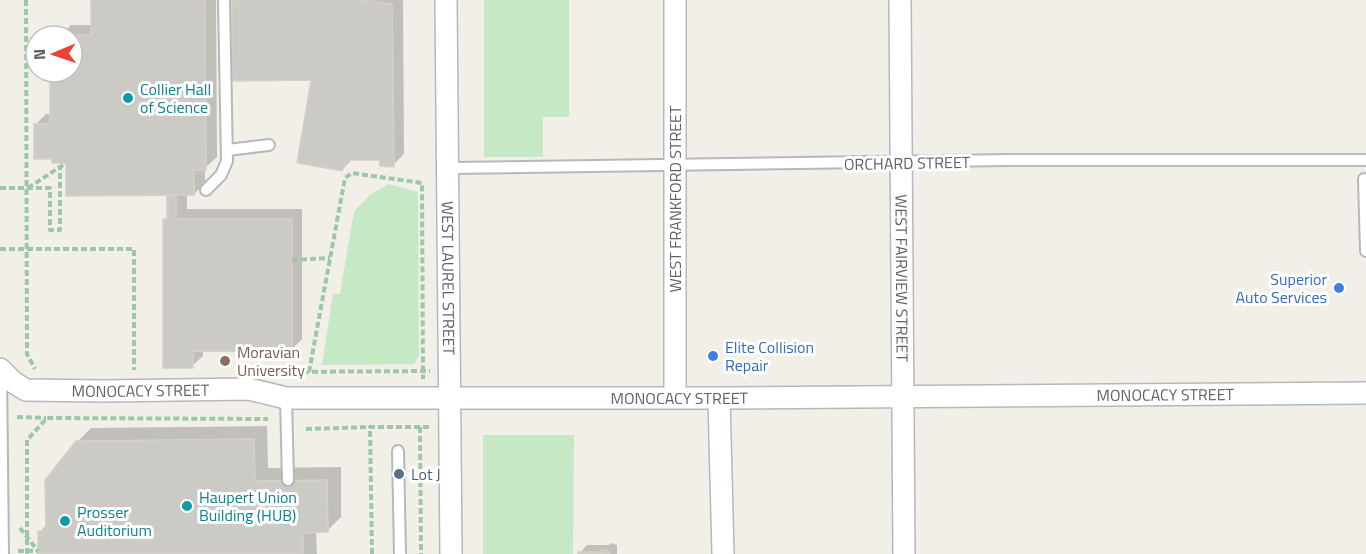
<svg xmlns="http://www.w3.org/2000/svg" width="1366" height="554" viewBox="0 0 1366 554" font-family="'Titillium Web',sans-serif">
<rect width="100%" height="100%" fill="#f1efe8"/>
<path fill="#c5e8c5" d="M484,0H569V117H543V157H484Z
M388,184L418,192L419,356L414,364L322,365L333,294H340L354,211L370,195Z
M483,435H574L573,554H483Z"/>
<path fill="#0003" d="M93,0H216L217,157L205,168V183L194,194H187V209H302V339L291,350H203V356L192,366L165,220L169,216L168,194L68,162L35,125L46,114H52V72H72V36H60L71,25H93Z
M234,0H403L404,154L393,165L380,158H353L342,170L312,79Z
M267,426L268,468L341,467V517L327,531H316L317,554H40V532L47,524L77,442L91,428Z
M611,543L617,545V554H579L587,545H609Z"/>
<path fill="#cccac5" stroke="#d6d1c6" stroke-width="1.5" d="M91,0H205L206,170H194V195L66,196V163H52V159H34V124H50V72H72V36L59,35H91Z
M232,0H362L392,4L394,167L380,166L379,160H347L342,171L297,163L311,80L232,81Z
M167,195H176V219H292V352L193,351V368H163V219H167Z
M254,439L255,481L327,480L328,532L303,533V554H38V531H46L45,480L76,441Z
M602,550H607L610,554H578V552H602Z"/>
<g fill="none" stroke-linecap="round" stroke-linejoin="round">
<defs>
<path id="service" d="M228,150L269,145
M449,168L1009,160H1366
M1364,179L1366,251
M206,190L221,175L227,161L224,0
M1,371L3,554
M286,398L288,480
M398,451L400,554"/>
<g id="minor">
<path id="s1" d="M446,0L451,554"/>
<path id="s2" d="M900,0L904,554"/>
<path id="s3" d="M0,369L13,382L26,390L104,391L249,389L286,398H719L1366,393"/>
<path d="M675,397V0"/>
<path d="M719,398L723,554"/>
</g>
</defs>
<use href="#service" stroke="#b5b8bc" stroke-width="14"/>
<use href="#minor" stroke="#b5b8bc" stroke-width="24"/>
<path stroke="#9cc7a9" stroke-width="4" stroke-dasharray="6 3" stroke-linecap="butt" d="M26,0L27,354L35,369
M0,188H50V230H60V167
M28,188L66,163
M0,249H134V370
M292,260L330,258
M276,372L430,371
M309,372L345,178L352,173L422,183L423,379
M17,417L46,418
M420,427L421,554
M306,429L370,427
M20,528L38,551
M18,551H38
M27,554V440L47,418L268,419
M372,554L370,427H431"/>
<use href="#service" stroke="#fff" stroke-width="10"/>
<use href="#minor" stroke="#fff" stroke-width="21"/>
</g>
<g fill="#0f9aa8" stroke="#fff" stroke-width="2">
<circle cx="128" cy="98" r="6"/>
<circle cx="187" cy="506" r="6"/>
<circle cx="65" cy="521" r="6"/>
</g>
<g fill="#3f7fe0" stroke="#fff" stroke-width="2">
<circle cx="1339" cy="288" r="6"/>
<circle cx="713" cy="356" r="6"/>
</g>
<circle fill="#8d6e63" stroke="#fff" stroke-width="2" cx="225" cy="361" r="6"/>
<circle fill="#5c6f8a" stroke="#fff" stroke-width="2" cx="399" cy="474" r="6"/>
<g text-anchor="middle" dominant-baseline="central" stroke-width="6" stroke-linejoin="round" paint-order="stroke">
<g font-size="16" fill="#0d838f" stroke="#fff" text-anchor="start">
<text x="140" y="89">Collier Hall<tspan x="140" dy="18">of Science</tspan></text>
<text x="199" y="497">Haupert Union<tspan x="199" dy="18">Building (HUB)</tspan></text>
<text x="77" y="512">Prosser<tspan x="77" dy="18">Auditorium</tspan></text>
</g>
<g font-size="16" fill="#5f6368" stroke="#fff">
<text transform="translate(907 163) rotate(-1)">ORCHARD STREET</text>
<text transform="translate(675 199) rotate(-90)">WEST FRANKFORD STREET</text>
<text stroke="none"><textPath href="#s1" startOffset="278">WEST LAUREL STREET</textPath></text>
<text stroke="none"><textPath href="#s2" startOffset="278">WEST FAIRVIEW STREET</textPath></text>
<text stroke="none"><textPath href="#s3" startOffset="148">MONOCACY STREET</textPath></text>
<text stroke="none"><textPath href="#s3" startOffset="1174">MONOCACY STREET</textPath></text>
<text stroke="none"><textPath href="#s3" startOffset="688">MONOCACY STREET</textPath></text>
</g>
<g font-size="16" fill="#366cbe" stroke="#fff" text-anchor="end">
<text x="1327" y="279">Superior<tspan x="1327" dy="18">Auto Services</tspan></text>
<text x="725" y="347" text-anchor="start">Elite Collision<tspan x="725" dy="18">Repair</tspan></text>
</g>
<g font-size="16" fill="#785e54" stroke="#fff" text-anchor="start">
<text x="237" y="352">Moravian<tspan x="237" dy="18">University</tspan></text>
</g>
<g font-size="16" fill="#4e5e75" stroke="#fff" text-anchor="start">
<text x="411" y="474">Lot J</text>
</g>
</g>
<g transform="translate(54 54) rotate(268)"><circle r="28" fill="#ffffff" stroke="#bfc1c3" stroke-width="1.5"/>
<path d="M0-4.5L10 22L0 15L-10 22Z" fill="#ea4335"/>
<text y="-9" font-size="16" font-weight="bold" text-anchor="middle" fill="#5f6368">N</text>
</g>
</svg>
